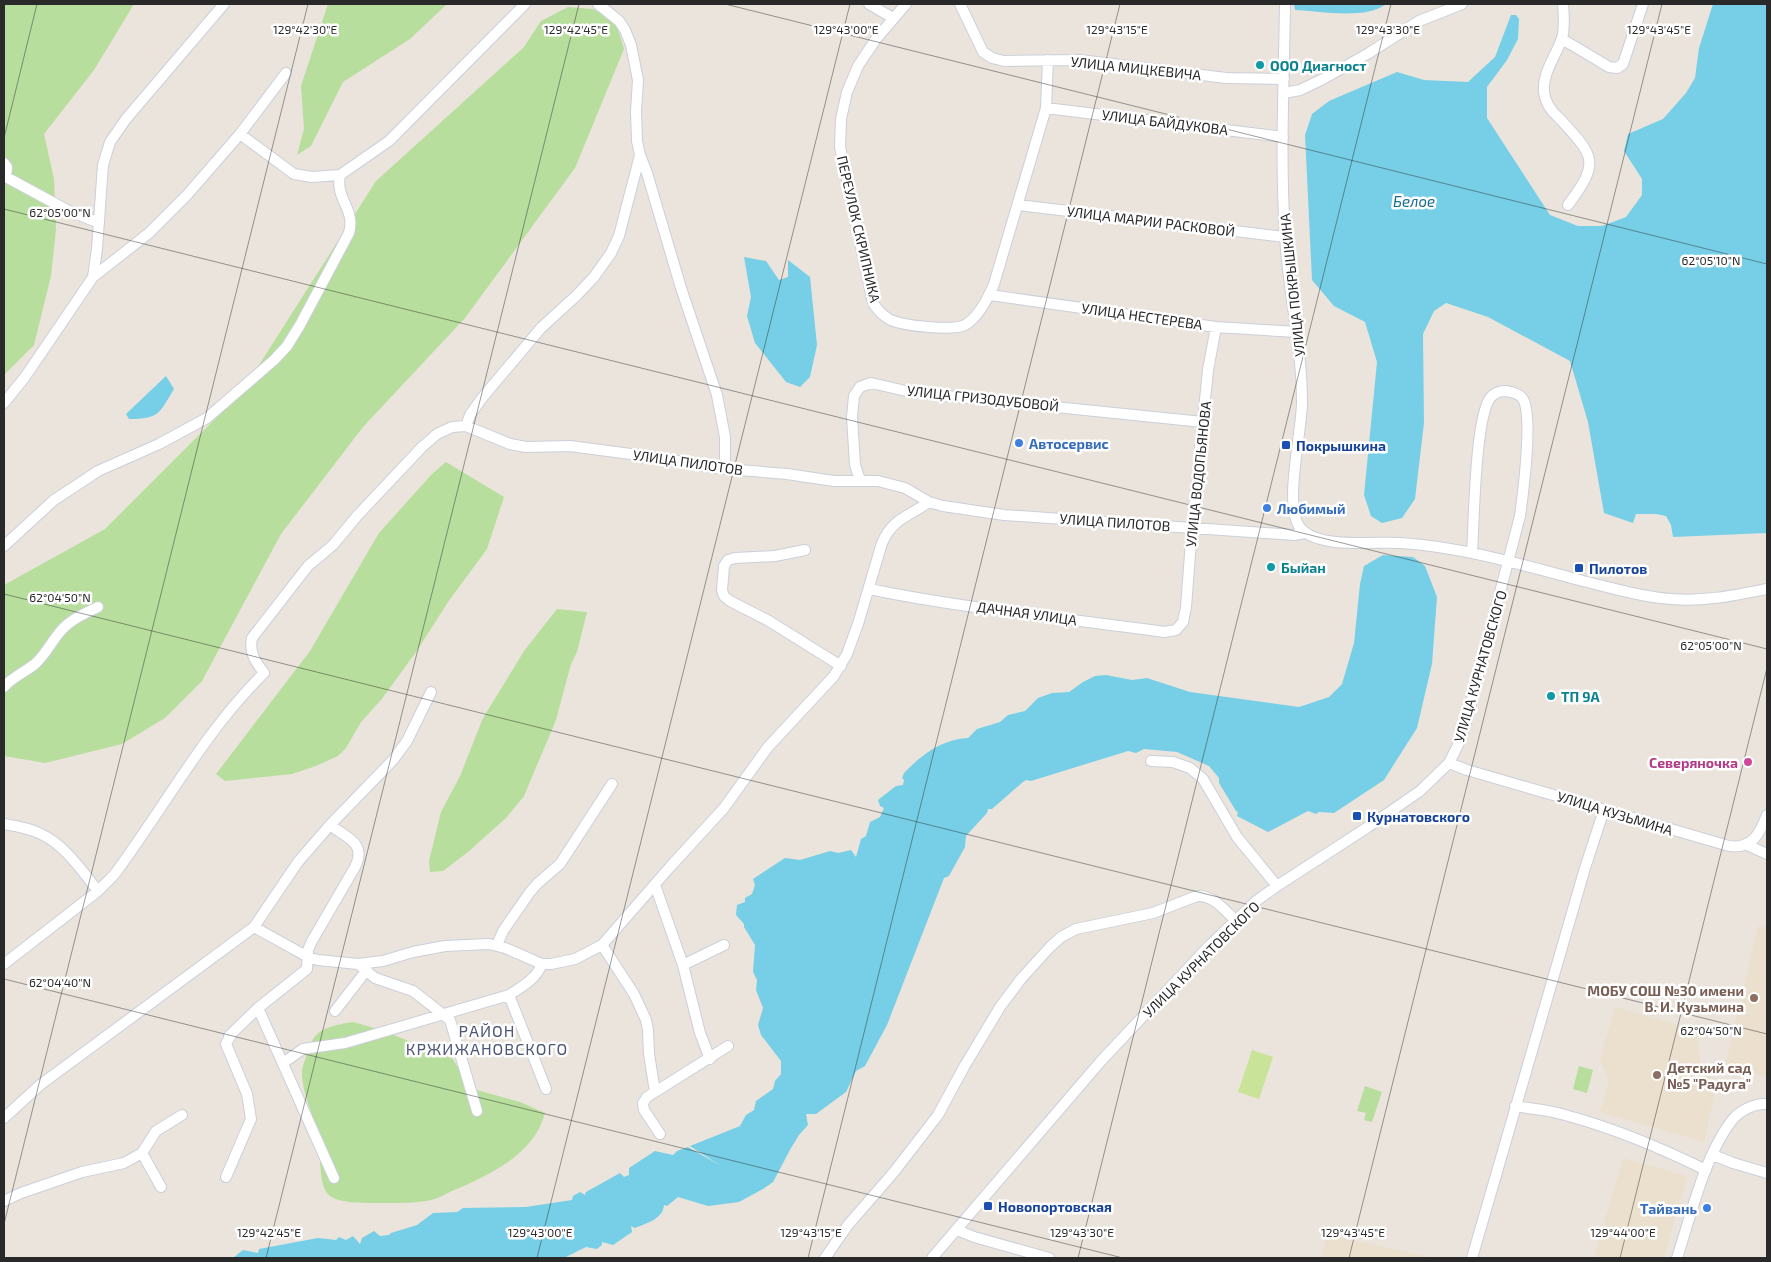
<svg xmlns="http://www.w3.org/2000/svg" width="1771" height="1262" viewBox="0 0 1771 1262" font-family="'Exo 2',sans-serif">
<rect width="100%" height="100%" fill="#ebe4dc"/>
<path fill="#ebdfcd" d="M1758,926L1767,928V1077L1725,1067Z
M1615,1007L1696,1030L1701,1069L1717,1083L1704,1142L1600,1112L1609,1081L1600,1060Z
M1623,1158L1687,1176L1664,1258H1594Z
M1327,1235L1435,1258H1321Z"/>
<path fill="#b7de9c" d="M4,4H134L94,70L44,134L54,179L56,229L51,276L34,345L4,375Z
M328,4H447L410,39L343,82L311,146L297,155L304,129L301,86Z
M568,7L593,9L616,23L624,49L575,168L465,318L363,427L281,534L202,681L165,718L122,744L45,763L4,756V585L105,529L242,392L376,181L524,47L541,21Z
M446,462L504,497L487,549L448,602L416,652L381,700L361,722L346,748L338,756L316,766L292,774L225,781L216,774L310,651L379,533L432,474Z
M557,609L587,612L577,652L571,664L556,720L524,796L506,818L468,852L443,871L430,872L429,861L441,812L460,776L483,718L524,651Z
M353,1022L381,1030L452,1058L463,1075L466,1087L520,1102L545,1113C535,1152 494,1173 459,1188C451,1191 443,1196 435,1199C416,1204 394,1203 374,1203C364,1203 339,1203 330,1196C318,1187 321,1156 319,1142C316,1118 302,1096 302,1072C302,1066 306,1059 307,1053C314,1028 329,1026 353,1022Z
M1579,1066L1593,1070L1587,1093L1573,1089Z
M1365,1086L1382,1092L1372,1122L1364,1120L1366,1113L1357,1111Z"/>
<path fill="#c9e499" d="M1252,1050L1273,1057L1259,1099L1238,1092Z"/>
<path fill="#76cfe6" d="M1294,4H1386C1366,20 1319,11 1295,10Z
M1713,4H1767V533L1673,537L1671,525L1666,516L1656,514H1636L1633,523L1604,513L1588,422L1570,361L1488,317L1446,303L1434,311L1423,334L1424,423L1415,499L1402,518L1382,523L1371,516L1364,495L1377,362L1365,322L1334,306L1312,280L1305,135L1312,114L1329,101L1397,72L1424,80L1468,82L1495,57L1511,15H1516L1519,19L1518,39L1507,60L1487,87V118L1550,215L1578,226H1602L1626,217L1642,195V179L1624,151L1628,134L1663,119L1686,93L1695,78L1699,48Z
M744,257L766,261L779,280L788,277V260L810,277L817,345L810,377L800,387L786,382L755,343L747,316L751,297Z
M166,376L174,389C159,414 159,419 129,419L126,414Z
M1383,555L1413,557L1425,566L1437,597L1432,664L1417,728L1384,780L1334,813L1319,812L1316,814L1308,811L1268,832L1237,816L1238,812L1236,811L1219,783V778L1209,766L1177,752L1144,749L1136,753L1128,751L1031,781L1026,780L1023,782L992,809H988L987,813L966,836L965,847L949,876L944,878L887,1025L865,1066L856,1071L846,1092L816,1114H806L808,1125L799,1135L791,1148L773,1182L763,1189L739,1202L708,1206L678,1197L667,1206L664,1205C663,1219 647,1223 635,1228L631,1226L632,1232L613,1245L602,1242V1245L597,1249L586,1247L564,1258H233L243,1250L258,1253L259,1249L318,1238L336,1240L339,1237L346,1240L353,1236L360,1244L362,1238L374,1231L380,1236L389,1235L391,1233L417,1225L433,1213L457,1212L463,1208L526,1207L572,1200L573,1196L580,1192L585,1195L586,1192L620,1173L624,1177L629,1175V1168L655,1151L673,1155L677,1151L688,1147L721,1166L690,1146L740,1126L746,1115L754,1110L756,1101L773,1089L775,1081L781,1074V1061L761,1035L758,1025L763,1008L756,990L757,980L753,972L755,945L744,927V924L736,915L737,905L745,902V898L752,894L755,885L753,879L785,858L800,860L830,851L838,853L851,850L856,857L861,839L866,836L870,822L880,817L884,808L880,806L878,800L896,786L903,785L904,780L902,778L904,773C921,755 942,739 968,738L977,729L1000,722L1008,715L1025,711L1038,698L1052,693L1069,692L1083,682L1095,676L1106,675L1132,680L1147,678L1190,692L1299,707L1329,697L1342,684L1354,643L1360,584L1364,566Z"/>
<g fill="none" stroke-linecap="round" stroke-linejoin="round">
<defs>
<path id="minor" d="M598,4L619,21L625,30L631,45L638,80L636,112L637,141L640,155L647,173L681,288L717,395L725,437V469
M869,4L893,18
M906,4L876,39L858,66L847,92L841,119L840,147L873,303C877,309 882,315 889,319C901,326 953,331 965,325C979,317 988,298 994,284L1046,108L1048,60
M960,4L983,52L992,58L1004,61L1080,60L1226,78L1284,79
M1285,4C1284,81 1280,159 1285,236C1288,292 1302,346 1302,402C1302,430 1284,505 1299,526C1315,550 1375,541 1401,543C1463,547 1523,565 1583,581C1612,588 1642,597 1672,599C1704,602 1736,595 1767,589
M1563,4C1564,15 1565,27 1562,38C1556,56 1542,73 1544,92C1545,103 1551,111 1559,118C1594,156 1601,161 1568,205
M1562,39L1609,67L1617,68L1623,64L1643,4
M1284,93L1300,90L1323,79L1369,53L1419,21L1462,4
M1046,108L1283,137
M240,134L294,174L312,177L340,175L389,141L525,4
M4,163L7,167L6,177L67,210L99,223
M1018,205L1285,237
M93,277L97,249L103,165L110,142L126,119L224,4
M990,295L1216,327L1296,332
M4,403L25,377L93,277L149,233L187,195L240,134L286,73
M466,426L510,444L526,447L570,446L661,458L715,468L787,474L834,481H878L905,488L929,502L943,506L1004,515L1294,535L1305,533
M860,480L855,465L852,417L854,396L860,387L871,383L906,391L937,395L1203,422
M4,546L54,500L77,485L98,471L159,444L207,418L274,360L287,346L300,325L349,233C356,209 335,200 340,175
M805,550L775,556L735,558L728,560L724,566L722,590L724,596L730,601L769,621L841,666
M869,589C966,609 1066,618 1164,632L1176,630L1183,622L1186,607L1192,528L1208,370L1216,327
M4,687C12,677 25,672 35,664C45,655 51,643 59,633C69,620 84,614 98,607
M1151,761L1173,762L1190,768L1203,779L1237,837L1277,886
M1449,763L1467,770L1729,846C1752,849 1759,835 1767,815
M4,824C17,826 29,828 41,834C65,845 82,871 98,891
M1747,845L1767,854
M655,885L683,965L700,1033L710,1059
M254,927L308,957L318,960L358,964L383,961L413,952L445,946L489,944L505,948L542,964H551L575,959L602,945L670,867L724,808L768,747L834,676L847,654L858,624L882,543C893,518 908,517 929,502
M497,945L503,931L530,892L538,883L560,864L612,784
M602,945L634,994L646,1020L648,1030L649,1054L655,1092
M4,964L98,891L114,875C164,808 204,732 264,673C255,661 249,653 252,638L308,566L333,545L357,516L422,447L437,434L452,427L466,426L470,415L482,398L541,328L576,296L594,277L611,253L619,236L640,155
M358,964L375,978L413,991L450,1020L477,1111
M683,965L724,945
M509,995L546,1089
M258,1008L334,1178
M335,1011L366,971
M229,1036L258,1008L307,969L308,950L312,941L355,867C367,843 347,838 330,825
M283,1063L303,1049L345,1043L509,995C523,986 536,979 542,964
M1515,1106C1532,1109 1549,1110 1565,1115C1614,1128 1661,1148 1706,1170
M4,1118L40,1085L254,927L298,862L330,825L393,760L407,741L431,692
M660,1134L644,1110L643,1103L647,1097L728,1046
M142,1153L161,1187
M1713,1155L1733,1163L1767,1173
M226,1177L251,1119L247,1094L226,1044L232,1033
M4,1201L21,1193L82,1172L124,1163L142,1153L156,1131L182,1115
M957,1230L974,1237L1049,1258
M825,1258L848,1225L894,1172L938,1115L964,1067L1000,1007L1021,979L1050,947L1061,937L1076,929L1153,913L1197,896C1214,895 1224,910 1235,920
M932,1258L1101,1061L1210,945L1256,901L1277,886L1368,827L1420,791L1449,763L1458,745L1465,726L1520,516C1523,494 1533,416 1523,399C1520,394 1512,392 1506,391C1500,391 1494,393 1490,398C1475,420 1474,522 1472,553
M1472,1258L1585,868L1604,810
M1677,1258C1691,1215 1705,1154 1733,1119C1741,1110 1755,1103 1767,1104"/>
</defs>
<use href="#minor" stroke="#cbcfda" stroke-width="12"/>
<use href="#minor" stroke="#fff" stroke-width="10"/>
</g>
<path fill="none" stroke="#292929" stroke-width="1" stroke-opacity="0.45" d="M725,4L1767,264M4,138L37,4M4,209L1767,649M4,594L1767,1034M4,979L1123,1258M4,1224L308,4M266,1258L579,4M537,1258L850,4M808,1258L1120,4M1078,1258L1391,4M1349,1258L1662,4M1620,1258L1767,668"/>
<g fill="#0f9aa8" stroke="#fff" stroke-width="2">
<circle cx="1260" cy="65" r="5"/>
<circle cx="1271" cy="567" r="5"/>
<circle cx="1551" cy="696" r="5"/>
</g>
<g fill="#3f7fe0" stroke="#fff" stroke-width="2">
<circle cx="1019" cy="443" r="5"/>
<circle cx="1267" cy="508" r="5"/>
<circle cx="1707" cy="1208" r="5"/>
</g>
<g fill="#1a4fb4" stroke="#fff" stroke-width="2">
<rect x="1281" y="440" width="10" height="10" rx="2.5"/>
<rect x="1574" y="563" width="10" height="10" rx="2.5"/>
<rect x="1352" y="811" width="10" height="10" rx="2.5"/>
<rect x="983" y="1201" width="10" height="10" rx="2.5"/>
</g>
<circle fill="#d1479c" stroke="#fff" stroke-width="2" cx="1748" cy="762" r="5"/>
<g fill="#8d6e63" stroke="#fff" stroke-width="2">
<circle cx="1754" cy="998" r="5"/>
<circle cx="1657" cy="1075" r="5"/>
</g>
<g text-anchor="middle" dominant-baseline="central" stroke-width="5" stroke-linejoin="round" paint-order="stroke">
<g font-size="14" font-weight="bold" fill="#0d838f" stroke="#fff" text-anchor="start">
<text x="1270" y="65">ООО Диагност</text>
<text x="1281" y="567">Быйан</text>
<text x="1561" y="696">ТП 9А</text>
</g>
<g font-size="14" fill="#292929" stroke="#fff">
<text transform="translate(1136 68) rotate(6)">УЛИЦА МИЦКЕВИЧА</text>
<text transform="translate(1165 122) rotate(7)">УЛИЦА БАЙДУКОВА</text>
<text transform="translate(1151 221) rotate(7)">УЛИЦА МАРИИ РАСКОВОЙ</text>
<text transform="translate(859 229) rotate(77)">ПЕРЕУЛОК СКРИПНИКА</text>
<text transform="translate(1292 285) rotate(-96)">УЛИЦА ПОКРЫШКИНА</text>
<text transform="translate(1142 316) rotate(8)">УЛИЦА НЕСТЕРЕВА</text>
<text transform="translate(983 398) rotate(6)">УЛИЦА ГРИЗОДУБОВОЙ</text>
<text transform="translate(688 462) rotate(8)">УЛИЦА ПИЛОТОВ</text>
<text transform="translate(1198 474) rotate(-84)">УЛИЦА ВОДОПЬЯНОВА</text>
<text transform="translate(1115 522) rotate(4)">УЛИЦА ПИЛОТОВ</text>
<text transform="translate(1027 613) rotate(8)">ДАЧНАЯ УЛИЦА</text>
<text transform="translate(1480 666) rotate(-74)">УЛИЦА КУРНАТОВСКОГО</text>
<text transform="translate(1615 813) rotate(17)">УЛИЦА КУЗЬМИНА</text>
<text transform="translate(1201 959) rotate(-45)">УЛИЦА КУРНАТОВСКОГО</text>
</g>
<g font-size="14" font-weight="bold" fill="#366cbe" stroke="#fff" text-anchor="start">
<text x="1029" y="443">Автосервис</text>
<text x="1277" y="508">Любимый</text>
<text x="1697" y="1208" text-anchor="end">Тайвань</text>
</g>
<g font-size="14" font-weight="bold" fill="#164399" stroke="#fff" text-anchor="start">
<text x="1296" y="445">Покрышкина</text>
<text x="1589" y="568">Пилотов</text>
<text x="1367" y="816">Курнатовского</text>
<text x="998" y="1206">Новопортовская</text>
</g>
<g font-size="14" font-weight="bold" fill="#b23c85" stroke="#fff" text-anchor="end">
<text x="1738" y="762">Северяночка</text>
</g>
<g font-size="14" font-weight="bold" fill="#785e54" stroke="#fff" text-anchor="end">
<text x="1744" y="990">МОБУ СОШ №30 имени<tspan x="1744" dy="16">В. И. Кузьмина</tspan></text>
<text x="1667" y="1067" text-anchor="start">Детский сад<tspan x="1667" dy="16">№5 "Радуга"</tspan></text>
</g>
<g font-size="15" font-style="italic" fill="#176e90" stroke="#fff">
<text x="1414" y="201">Белое</text>
</g>
<g font-size="16" letter-spacing="1" fill="#4d5777" stroke="#fff">
<text x="487" y="1030">РАЙОН<tspan x="487" dy="18">КРЖИЖАНОВСКОГО</tspan></text>
</g>
</g>
<g font-size="12" text-anchor="middle" fill="#292929" stroke="#fff" stroke-width="5" stroke-linejoin="round" paint-order="stroke">
<text x="305" y="34">129°42'30"E</text>
<text x="576" y="34">129°42'45"E</text>
<text x="846" y="34">129°43'00"E</text>
<text x="1117" y="34">129°43'15"E</text>
<text x="1388" y="34">129°43'30"E</text>
<text x="1659" y="34">129°43'45"E</text>
<text x="60" y="217">62°05'00"N</text>
<text x="1711" y="265">62°05'10"N</text>
<text x="60" y="602">62°04'50"N</text>
<text x="1711" y="650">62°05'00"N</text>
<text x="60" y="987">62°04'40"N</text>
<text x="1711" y="1035">62°04'50"N</text>
<text x="269" y="1237">129°42'45"E</text>
<text x="540" y="1237">129°43'00"E</text>
<text x="811" y="1237">129°43'15"E</text>
<text x="1082" y="1237">129°43'30"E</text>
<text x="1353" y="1237">129°43'45"E</text>
<text x="1623" y="1237">129°44'00"E</text>
</g>
<rect width="1771" height="1262" fill="none" stroke="#292929" stroke-width="10"/>
</svg>
